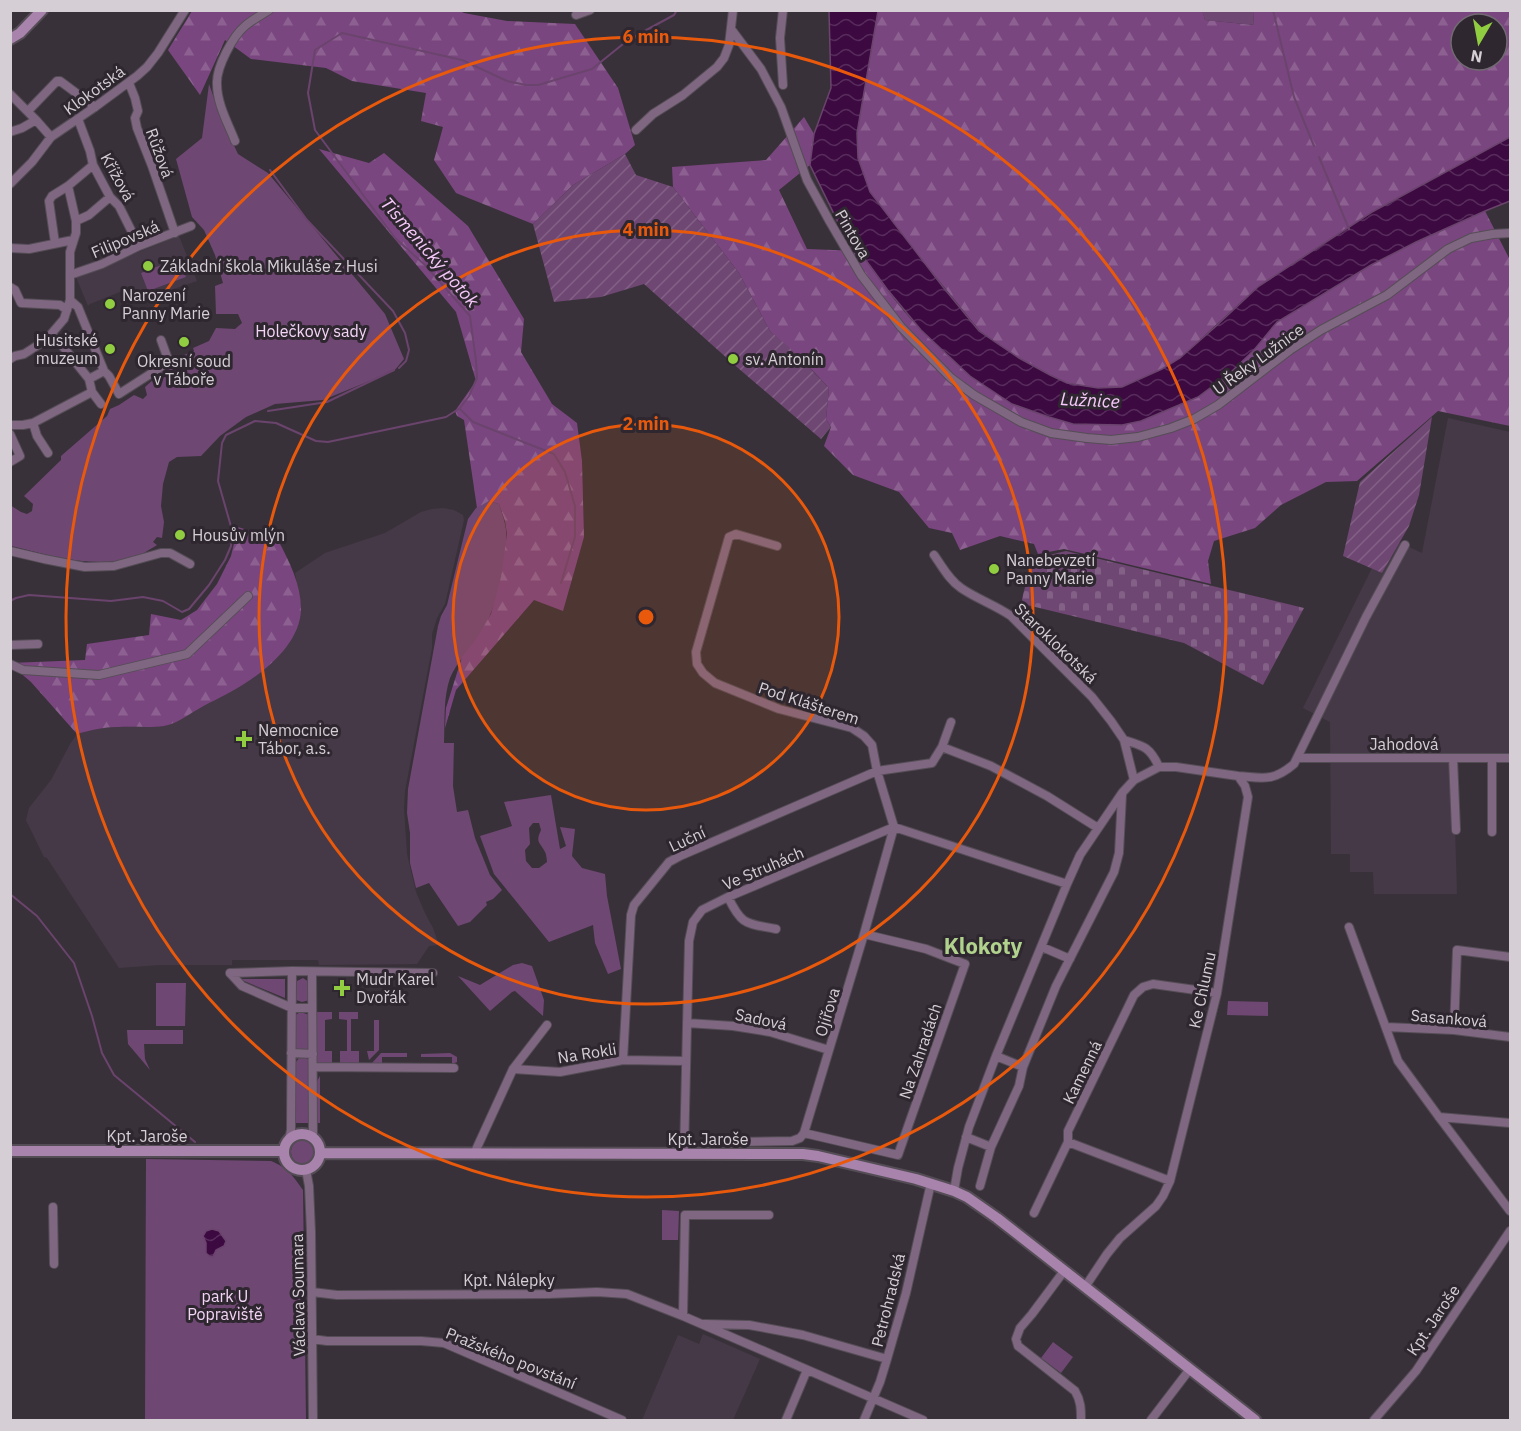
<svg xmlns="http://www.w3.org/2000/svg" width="1521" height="1431" viewBox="0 0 1521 1431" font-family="'IBM Plex Sans',sans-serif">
<defs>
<pattern id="forest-firs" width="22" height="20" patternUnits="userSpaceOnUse" patternTransform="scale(1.5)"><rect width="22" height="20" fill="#7a467f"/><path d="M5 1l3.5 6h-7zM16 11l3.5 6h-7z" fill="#8c6090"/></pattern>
<pattern id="cemetery-stones" width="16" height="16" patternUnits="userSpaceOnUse" patternTransform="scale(1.5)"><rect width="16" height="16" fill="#6f4773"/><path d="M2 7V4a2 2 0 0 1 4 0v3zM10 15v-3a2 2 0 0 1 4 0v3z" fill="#836086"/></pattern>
<pattern id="garden-furrows" width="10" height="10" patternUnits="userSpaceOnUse" patternTransform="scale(1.5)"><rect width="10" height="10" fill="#6f4773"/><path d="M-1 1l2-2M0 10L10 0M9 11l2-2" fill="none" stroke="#836086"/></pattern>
<pattern id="water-waves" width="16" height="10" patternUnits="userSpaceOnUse" patternTransform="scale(1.5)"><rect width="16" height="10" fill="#3c0941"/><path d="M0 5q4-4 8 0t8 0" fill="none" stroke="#572c5c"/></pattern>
</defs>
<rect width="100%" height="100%" fill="#39313a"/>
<path fill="#453947" d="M179,236L197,281L141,300L138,294L131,296L127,289L90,304L88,306L76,277Z
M1448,418L1510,432V762H1453L1457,894H1374L1373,872H1350V854H1331L1330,722L1303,708L1372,568L1382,573L1398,542L1422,553Z
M443,508L454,510L463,515L464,520L445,604L437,618L432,634V648L405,791L404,808L407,854L416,892L425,913L433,928L439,945L429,946L417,964L319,965L318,960H232V965H159L119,968L47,858L44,857L26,820L29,808L51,780L70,744L77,734L93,729L118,727L164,726L175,722L198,708L301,607L295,573L325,553L385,533L421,512L432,509Z
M703,1334L760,1359L733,1420H642L678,1335L699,1344Z"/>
<path fill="#6f4773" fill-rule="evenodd" d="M1202,11H1253L1254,25L1205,20Z
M209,84L221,118L238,154L268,173L385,314L404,359L394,371L323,400L275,404L246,417L220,436L201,456L177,457L169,462L163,484L161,506L164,522L162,538L157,537L153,542L157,545C149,550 140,556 131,558C92,569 49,555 11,546L10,505L21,512L27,514L32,511L33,504L24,496L61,460V456L107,416L110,409L119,405L134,395L143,399L147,395L145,387L179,357L194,351L193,348L209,341L216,328L235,329L242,323L238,314H216L215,286L223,283L215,255L204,230L192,217L176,159L202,138Z
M179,258L186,277L148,291L141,273Z
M489,501L499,504C502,513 505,521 506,530C509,559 495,614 479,637C468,651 457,662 450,678C443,698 445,722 444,743H454L453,786L457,812L468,810L475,838L490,875L502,890L493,899L486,902L487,905L470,922L458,926L429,883L416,888L410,863V833L407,813L408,789L438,626L441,616L447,605L468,519L476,508Z
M551,795L560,849L566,846L560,827L575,829L572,856L582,868L605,874L607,896L621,969L608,974L595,943L593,925L549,942L494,874L480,836L512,826L504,802ZM533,823H539L541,830C535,843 540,842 545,852C546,853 547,860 547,862L539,868H532L526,861L525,850L530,844L529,828Z
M522,963L532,966L544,1000L543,1016L515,991L512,992L490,1011L458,976L480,985L513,965Z
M303,978L309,982L310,1000L302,1002L296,1000L297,981Z
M242,979H285V998L244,981Z
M156,983H186L185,1026H156Z
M1228,1001L1268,1002V1016L1227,1015Z
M300,1012L310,1015V1049H296V1015Z
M317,1012H332V1019L325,1020V1051H332V1065H317Z
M339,1012H358V1019H351V1051H359V1065H340V1051H347V1020L339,1019Z
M374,1020H379V1050L369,1060L367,1051H374Z
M127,1030H183V1044H144L145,1059L150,1070L128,1044Z
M381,1053H407V1057H382V1065L372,1063Z
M450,1053L457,1057V1062L452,1064V1057H421V1054Z
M303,1057L308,1059L310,1062V1123H296V1062L299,1058Z
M320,1076V1123H317L316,1083Z
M291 1152a12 12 0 1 1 24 0a12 12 0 1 1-24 0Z
M146,1159L271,1161C288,1168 293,1176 303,1190L306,1420H145Z
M662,1210L679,1211L678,1240H662Z
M1053,1342L1073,1357L1061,1373L1041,1358Z"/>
<path fill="url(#forest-firs)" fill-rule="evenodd" d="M458,10L464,13L507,21L575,24L618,88L635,145L625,154L573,185L533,224L456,193L434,160L443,127L421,121L426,93L352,81L326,68L251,59L225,40L200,95L168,50L192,11Z
M1202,10L1205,20L1254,25L1253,11H1510V137L1372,212L1298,260L1254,290L1180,358L1162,369L1122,387L1098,388L1067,383L1050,375L1019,358L980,331L906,240L870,192L858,158L857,133L878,11ZM1461,24H1497V60H1461Z
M804,117L814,134L810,165L779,190L807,249L859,251C882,283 904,316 933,341L1012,404L1049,417L1073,424L1198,397L1230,373L1254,350L1277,322L1371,265L1416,242L1485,211L1510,260V426L1438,411L1357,481L1326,482L1281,505L1255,528L1214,541L1208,561L1211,584L1064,549L1038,554L1034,544L1000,536L960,550L952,533L929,528L899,492L853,475L824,446L831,427L826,419L829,388L814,372L770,331L739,273L673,187L672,167L766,160Z
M319,149L369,163L384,153L468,226L524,319L521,352L552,404L577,423L582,461L584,537L563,611L534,600L456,690L445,728L446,708L462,657L477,638L491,614L501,577L507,534L505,521L499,504L489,501L477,508L464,420L457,416L455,411L476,381L456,312Z
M238,527L278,540C289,561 301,584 301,609C300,653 244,687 209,703C194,710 180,723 164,726C149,728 133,726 118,727C104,727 91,730 77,734L31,682L11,665L10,663L85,660L87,644L149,635L151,614L181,620L197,610L217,584L231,556Z"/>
<path fill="url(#cemetery-stones)" d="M1066,551L1304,608L1263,685L1184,643L1023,604L1022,599L1032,559Z"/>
<path fill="url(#garden-furrows)" d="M625,154L636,175L673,187L739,273L770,331L789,347L829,388L826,419L831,427L821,439L738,368L644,284L601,297L554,302L533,224L573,185Z
M1432,417L1419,495L1409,526L1382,573L1343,556L1360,482Z"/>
<path fill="url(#water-waves)" stroke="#6a446d" stroke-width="1.5" d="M829,11H878L857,133L858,158L870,192L943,287L979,331L1019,358L1050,375L1067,383L1098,388L1122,387L1162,369L1180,358L1214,328L1259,286L1372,212L1510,137V201L1485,211L1416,242L1371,265L1277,322L1254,350L1230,373L1198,397L1141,421L1122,425L1073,424L1049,417L1012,404L970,376L921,330L887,289L838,222L810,165L814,134L831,88Z
M212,1229L219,1231L226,1241L224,1246L216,1250L213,1257L209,1256L206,1253V1243L203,1236L206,1231Z"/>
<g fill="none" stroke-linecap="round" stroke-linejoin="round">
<path stroke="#6a446d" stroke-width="2" d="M1273,10L1294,97L1314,146
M1319,157L1349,229
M270,170L307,220L393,311L405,333L409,350L406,361L399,368
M460,409L473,422L554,454L565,472L575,506V537L561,583
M268,411L327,402L394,370
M10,601L16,598L29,595L111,601L143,597L163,601L182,612L189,609L209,585L225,560L231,546L232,530L218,481L222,443L226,435L255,421L276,423L316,441L328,442L446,417L460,408L469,396L477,378L476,361L470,316L425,265L395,238L315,130L308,93L315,50L342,33L462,60L507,81L526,85H538L592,69L628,40L674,15L677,10
M10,894L37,916L74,963L92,1016L102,1053L114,1075L195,1142"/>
<defs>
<path id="street" d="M783,10L780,38L783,85
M576,15L590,10
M731,29L761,69L781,107L807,180L830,222L861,275L901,327L951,378L974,395L1021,422L1051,433L1087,438L1111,440L1138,437L1171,428L1194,419L1218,405L1290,350L1321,330L1387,295L1448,249L1471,238L1493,234L1510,233
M129,83L135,98L138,111L135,118L137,128L152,166L175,233
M10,94L36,120L51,137
M28,111L57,81H60L95,107
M78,119L90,151L93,165L110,197L119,206L139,246
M636,130L653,114L683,95L717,67L724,58L729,45L733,10
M10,132L22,128L36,120
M235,141C228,123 217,104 217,84C216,67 233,36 245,26C252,20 261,15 269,10
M10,184L32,162L51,137L95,107L137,76L147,67L158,53L185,10
M76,221L89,215L110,197
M55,243L49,201L52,196L68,186L93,165
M10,248L29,249L73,240
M70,275L102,264L139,246L191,226
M10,287L15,290L21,303L60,305L67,310
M70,300L78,307L104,371L89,379
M52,333L89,379L92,392L101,404
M10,359L15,356L24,354L46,340L64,319L70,300V252L76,233V221L68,186
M104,371L109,376L119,394L169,362L161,340
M33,423L37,436L48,453
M10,425H23L33,423L92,392
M10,434L20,456L10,462
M777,546L736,534L729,537L696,652L697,664L703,673L715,683L779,709L852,728L864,736L872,745L877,771L894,827
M10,551L44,559L85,567L114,566L161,553H170L190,564
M934,555C942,566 949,580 961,588C977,599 995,605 1011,616L1092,697L1111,721L1124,740L1134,780
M10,645L38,644
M10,664L23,670L99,675L187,654L248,596
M1124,740C1144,746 1150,747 1159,767
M942,747L951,722
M1297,758H1510
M1453,758L1456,830
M1238,776C1263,778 1273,782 1294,764L1366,617L1405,545
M1492,832V758
M728,897C742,926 746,923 776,929
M1349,927L1398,1061L1439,1117L1510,1211
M1042,947L1070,959
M312,972L313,1138
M230,973L292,971L433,973
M230,973L242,986L292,1008H312
M687,1023L733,1026L770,1032L829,1050
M1386,1027L1454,1030L1510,1037
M1454,1030L1457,950L1510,957
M291,1053L313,1054
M996,1056L1023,1067
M623,1060L631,915L634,905L669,862L680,856L877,771L932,763L942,747L991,766L1047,796L1098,828
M313,1067L454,1068
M513,1069L560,1072L623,1060L686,1061
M1439,1117L1510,1123
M804,1133L898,1155L965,964L926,949L864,934
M966,1137L991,1147
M289,1140L291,1130L292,971
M733,1142L792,1141L800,1138L804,1133L864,934L894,827
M474,1154L513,1069L547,1025
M684,1154L689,941L693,922L702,910L728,897L894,827L1067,884
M306,1170L309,1186L311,1232L313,1420
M1170,1181L1068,1142V1131L1134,995L1143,987L1153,984L1217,993
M980,1186L991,1147L1019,1086L1023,1067L1056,986L1114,872L1119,853L1122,795
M954,1191L958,1168L969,1127L996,1056L1067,884L1080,855L1122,793L1134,780L1159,767H1176L1238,776L1245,786L1248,797L1217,993L1170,1181L1163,1196L1156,1206L1120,1238L1107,1254L1085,1287
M53,1207L54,1264
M1034,1213L1068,1142
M1064,1271L1032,1314L1020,1328L1016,1339L1018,1346L1075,1391C1081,1401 1081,1409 1081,1420
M312,1292L337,1295L549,1294L597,1292L627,1294L683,1316L923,1420
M683,1316L685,1215H769
M704,1324L749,1325L803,1335L887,1359
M312,1339L327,1341H421L444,1343L622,1420
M786,1420L807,1370
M864,1420L880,1382L887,1359L906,1293L931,1183
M1151,1420L1190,1369
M1374,1420L1416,1371L1510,1231"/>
<path id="secondary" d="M10,39L20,33L42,10
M284 1152a18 18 0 1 1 36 0a18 18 0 1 1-36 0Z
M10,1151H284
M320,1153L803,1154L818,1156L916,1179L954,1191L967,1197L997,1218L1255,1420"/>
</defs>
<use href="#street" stroke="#554d56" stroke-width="10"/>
<use href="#secondary" stroke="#554d56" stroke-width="14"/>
<use href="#street" stroke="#7f6781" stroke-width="8"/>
<use href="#secondary" stroke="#a883ac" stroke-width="10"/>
</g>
<circle cx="646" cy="617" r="193" fill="#e8590c" fill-opacity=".12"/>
<g fill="none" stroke="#e8590c" stroke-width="3">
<circle cx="646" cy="617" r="193"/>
<circle cx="646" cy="617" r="387"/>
<circle cx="646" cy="617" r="580"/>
</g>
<g fill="#91cd40" stroke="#2f2730" stroke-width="2">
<circle cx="148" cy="266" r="6"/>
<circle cx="110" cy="304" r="6"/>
<circle cx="184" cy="342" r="6"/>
<circle cx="110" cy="349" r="6"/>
<circle cx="733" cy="359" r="6"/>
<circle cx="180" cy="535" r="6"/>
<circle cx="994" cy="569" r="6"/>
<path d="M241 730h6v6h6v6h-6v6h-6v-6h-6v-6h6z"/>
<path d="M339 979h6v6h6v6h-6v6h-6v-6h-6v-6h6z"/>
</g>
<g text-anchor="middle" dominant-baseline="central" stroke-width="6" stroke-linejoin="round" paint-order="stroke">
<g font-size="16" fill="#d5cfd5" stroke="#2f2730">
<text transform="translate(94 90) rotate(-36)">Klokotská</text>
<text transform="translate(160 153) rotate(70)">Růžová</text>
<text transform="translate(118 177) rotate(61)">Křížová</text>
<text transform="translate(853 234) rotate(60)">Pintova</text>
<text transform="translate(125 239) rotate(-23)">Filipovská</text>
<text transform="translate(1258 359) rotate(-36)">U Řeky Lužnice</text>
<text transform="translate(1056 643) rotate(44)">Staroklokotská</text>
<text transform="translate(809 703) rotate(18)">Pod Klášterem</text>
<text x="1404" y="744">Jahodová</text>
<text transform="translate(687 839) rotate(-25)">Luční</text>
<text transform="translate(763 868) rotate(-23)">Ve Struhách</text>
<text transform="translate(1202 990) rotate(-78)">Ke Chlumu</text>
<text transform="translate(827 1012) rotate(-73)">Ojířova</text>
<text transform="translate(1449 1018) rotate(5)">Sasanková</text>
<text transform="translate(761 1019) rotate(12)">Sadová</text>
<text transform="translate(920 1051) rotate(-71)">Na Zahradách</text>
<text transform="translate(587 1053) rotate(-9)">Na Rokli</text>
<text transform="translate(1082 1072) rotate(-64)">Kamenná</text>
<text x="147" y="1136">Kpt. Jaroše</text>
<text x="708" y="1139">Kpt. Jaroše</text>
<text x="509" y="1280">Kpt. Nálepky</text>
<text transform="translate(298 1295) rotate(-91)">Václava Soumara</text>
<text transform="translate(888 1300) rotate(-76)">Petrohradská</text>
<text transform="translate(1433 1320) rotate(-56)">Kpt. Jaroše</text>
<text transform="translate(511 1358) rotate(22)">Pražského povstání</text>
</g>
<g font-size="16" fill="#d5cfd5" stroke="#2f2730" text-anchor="start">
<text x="160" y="266">Základní škola Mikuláše z Husi</text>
<text x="122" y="295">Narození<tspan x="122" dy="18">Panny Marie</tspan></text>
<text x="98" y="340" text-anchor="end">Husitské<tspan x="98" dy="18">muzeum</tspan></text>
<text x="745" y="359">sv. Antonín</text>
<text x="184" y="361" text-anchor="middle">Okresní soud<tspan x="184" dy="18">v Táboře</tspan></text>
<text x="192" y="535">Housův mlýn</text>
<text x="1006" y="560">Nanebevzetí<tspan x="1006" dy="18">Panny Marie</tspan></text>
<text x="258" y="730">Nemocnice<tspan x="258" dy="18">Tábor, a.s.</tspan></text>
<text x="356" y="979">Mudr Karel<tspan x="356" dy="18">Dvořák</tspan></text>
</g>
<g font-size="16" fill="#f3d5f6" stroke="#2f2730">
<text x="311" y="331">Holečkovy sady</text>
<text x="225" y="1296">park U<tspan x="225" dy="18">Popraviště</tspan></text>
</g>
<g font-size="18" font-style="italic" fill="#f6c9fa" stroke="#2f2730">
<text transform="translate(430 252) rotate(49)">Tismenický potok</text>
<text transform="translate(1090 400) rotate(3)">Lužnice</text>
</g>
<g font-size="22" font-weight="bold" fill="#b0d28d" stroke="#2f2730">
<text x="983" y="945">Klokoty</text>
</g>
</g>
<circle cx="646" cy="617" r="9" fill="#e8590c" stroke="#2f2730" stroke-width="3"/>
<g font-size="18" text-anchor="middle" font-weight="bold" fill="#e8590c" stroke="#2f2730" stroke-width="6" stroke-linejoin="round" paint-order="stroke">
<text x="646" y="43">6 min</text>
<text x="646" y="236">4 min</text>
<text x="646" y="430">2 min</text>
</g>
<rect width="1521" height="1431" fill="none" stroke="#d5cfd5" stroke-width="24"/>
<g transform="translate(1479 42) rotate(190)"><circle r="28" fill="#2f2730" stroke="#716a72" stroke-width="1.5"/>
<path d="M0-4.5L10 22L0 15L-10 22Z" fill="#91cd40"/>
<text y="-9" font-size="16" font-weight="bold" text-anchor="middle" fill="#d5cfd5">N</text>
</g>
</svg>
